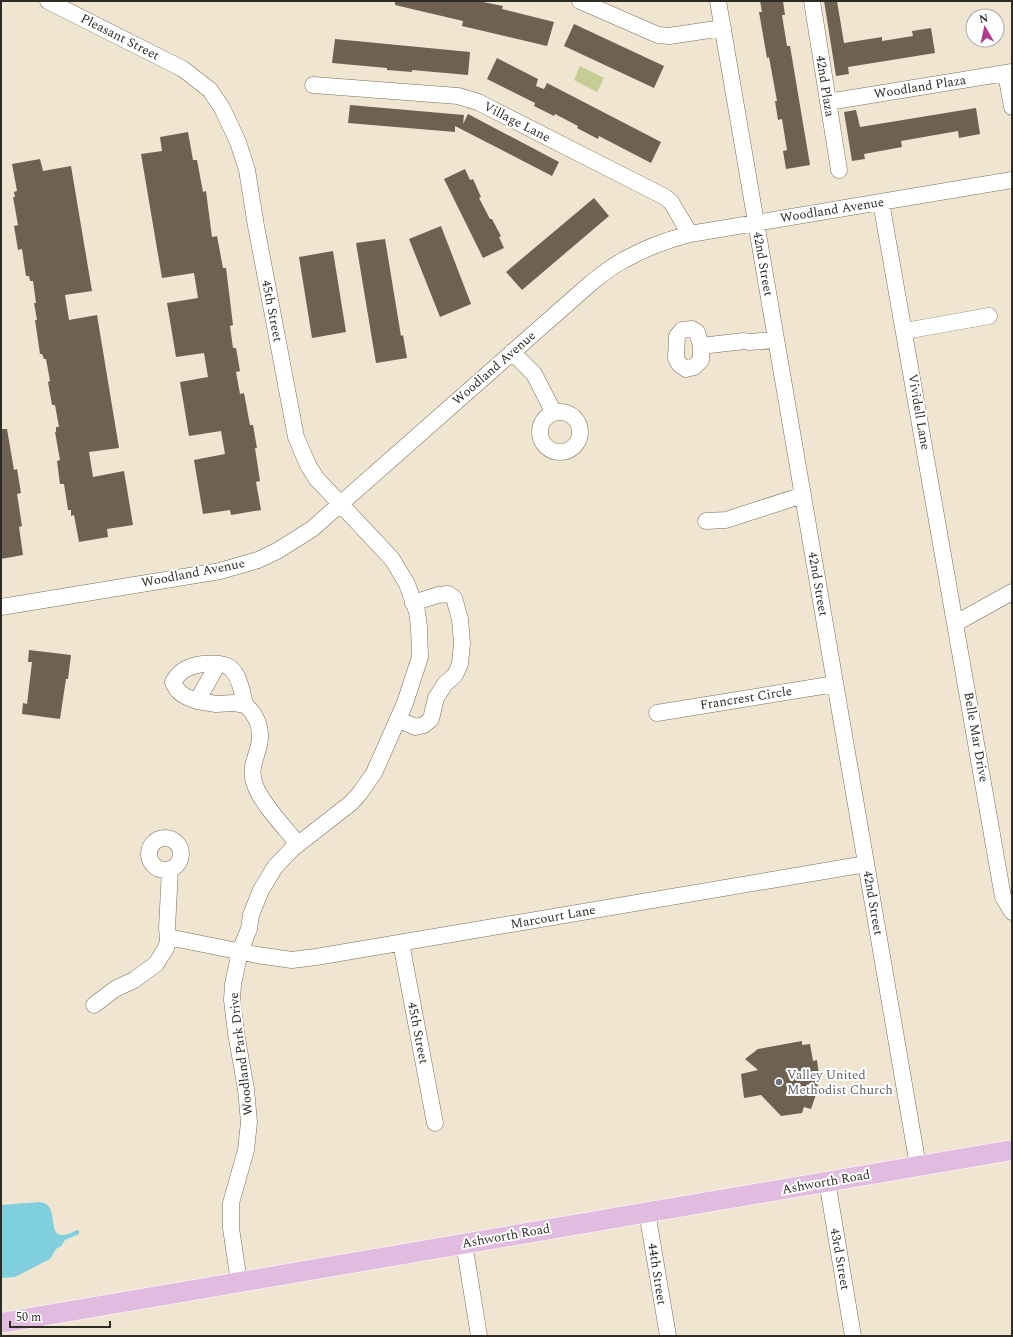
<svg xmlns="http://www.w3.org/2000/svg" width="1013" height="1337" viewBox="0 0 1013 1337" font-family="Spectral,serif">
<rect width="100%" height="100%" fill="#efe5d0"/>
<path fill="#c5cc94" d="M580,66L604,78L597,92L574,80Z"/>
<path fill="#7fcfde" d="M40,1202C42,1203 44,1203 46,1204C60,1213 43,1248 77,1230L79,1231V1234L65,1240L61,1246L56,1249L50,1259L15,1277L1,1278V1205Z"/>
<path fill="#6f6152" d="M395,1H478L503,6L502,9L554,22L547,46L462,26L463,21L395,5Z
M760,1H783L785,15H782L787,46H790L810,165L786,169L783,151L787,150L782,119L778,120L775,101H777L769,57L767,58L759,12H762Z
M824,1H837L844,43L882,37V41L913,36L912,31L931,28L935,53L848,67L849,74L836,76Z
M574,24L664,66L654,88L564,46Z
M335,39L470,52L468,75L412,70V72L387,70V68L332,63Z
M497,58L538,79L536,86L544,89L547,83L661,142L651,163L599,136L598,139L577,128L578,126L555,114L554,116L534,106L535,103L487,79Z
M350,105L464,115L463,124L468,114L559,162L552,176L455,126V132L348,123Z
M976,108L980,134L959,138L958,131L901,141L902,147L864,154L865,159L852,161L844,112L856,110L860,127Z
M188,132L193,160H197L203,192L206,191L212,237L217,236L223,268H226L233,325L230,326L233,348H236L240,371L236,372L240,394L244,393L250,425H253L257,448H255L260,481L256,482L261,510L231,515L230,510L203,514L194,460L225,454L221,431L189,436L180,382L208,377L204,353L176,357L167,303L198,298L194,273L162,278L141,154L162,151L160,137Z
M40,159L43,171L71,166L92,291L65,295L69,320L97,315L119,448L89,452L93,477L124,471L133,525L107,529L108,537L79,542L74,515L71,516V510H68L64,484H60L57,461L60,460L55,432H56V427H59L55,405H52L48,382L50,381L46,359H44L42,354H40L35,320H37L34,303H36L33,281H30L29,276H26L22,249L18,250L14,226L18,225L13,197H15L14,192L17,191L12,164Z
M465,169L470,180L473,179L481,197L479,198L490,219H492L501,236L499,237L504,248L483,258L444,179Z
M594,198L609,216L522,290L506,272Z
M441,226L471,304L440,317L409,239Z
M385,239L401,336L403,335L407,358L376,363L356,243Z
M333,251L346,332L312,338L299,257Z
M1,429H7L14,470L17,469L21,493L17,494L22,526L19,527L23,555L1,559Z
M29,650L71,655L68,679H66L60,719L22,714L23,703L27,704L32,662H28Z
M802,1041V1045L810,1044L813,1061L817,1060L819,1075L816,1076L818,1089L811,1109L804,1107L802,1113L781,1116L761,1095L744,1098L741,1074L758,1070L745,1059L758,1049Z"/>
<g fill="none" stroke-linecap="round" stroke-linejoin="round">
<defs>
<path id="minor" d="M48,1L183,69L210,90L222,108L238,142L247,170L256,226L296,437L308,465L316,478L392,559L407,584L417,612L419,627L420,657L405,703L374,773L360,793L351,803L292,849L275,867L261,890L251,915L249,929L240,951L233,984L232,1000L236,1033L246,1089L249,1122L246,1150L231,1203V1228L239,1282
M580,1L658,35L669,36L723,28
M718,1L918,1166
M812,1L839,170
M1006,73L1012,107
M313,85L458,96L478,102L665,197L671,202L690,234
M828,102L1012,72
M881,202L1003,897L1012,912
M905,331L989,316
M701,346L697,332L692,329L682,330L677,336L676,358L679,364L686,369L694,367L701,360V346L744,341L749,342L776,340
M512,352L534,374L554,413
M540 432a20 20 0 1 1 40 0a20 20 0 1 1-40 0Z
M706,521L726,520L803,495
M1,607L220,571L258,560L277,551L312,529L591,283C601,275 612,266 624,260C645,248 667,240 690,234L1012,180
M956,623L1012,592
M218,664L197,701L216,704L234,703L246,705
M197,701C185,697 177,693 173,682C180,670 189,666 203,664C229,662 235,666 242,691C243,696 244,702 246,706C248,708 251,710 252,712C257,719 260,727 260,735C261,753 247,765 255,785C261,803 286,829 298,844
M657,713L835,684
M398,719L415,727L424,725L431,719L436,698L445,684L455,675L460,664L462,643L460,619L454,598L448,594L438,595L413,603
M149 854a16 16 0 1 1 32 0a16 16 0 1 1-32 0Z
M168,937L257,955L292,960L316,957L866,864
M401,943L435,1123
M94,1005L115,989L134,980L156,964L166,948L168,941L167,928L170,869
M827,1181L853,1336
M647,1212L668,1336
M464,1243L479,1336"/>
<path id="major" d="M1,1323L1012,1150"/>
</defs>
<use href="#minor" stroke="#776e5b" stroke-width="17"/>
<use href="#major" stroke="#fff" stroke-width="21"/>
<use href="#minor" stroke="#fff" stroke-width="16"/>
<use href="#major" stroke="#e2bce0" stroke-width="20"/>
</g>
<circle fill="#6b7280" stroke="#fff" stroke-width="1.5" cx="779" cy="1082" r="4"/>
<g text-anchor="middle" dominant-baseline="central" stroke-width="4" stroke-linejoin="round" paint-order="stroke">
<g font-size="13" fill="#2e2b23" stroke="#fff">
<text transform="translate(120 37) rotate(27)">Pleasant Street</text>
<text transform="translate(825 86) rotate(81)">42nd Plaza</text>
<text transform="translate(920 87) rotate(-9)">Woodland Plaza</text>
<text transform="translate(517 122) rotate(27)">Village Lane</text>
<text transform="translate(832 210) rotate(-9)">Woodland Avenue</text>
<text transform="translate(763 264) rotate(80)">42nd Street</text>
<text transform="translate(272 311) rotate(79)">45th Street</text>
<text transform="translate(494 368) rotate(-41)">Woodland Avenue</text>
<text transform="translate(919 412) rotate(80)">Vividell Lane</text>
<text transform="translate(193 573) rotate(-11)">Woodland Avenue</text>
<text transform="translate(818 584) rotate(80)">42nd Street</text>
<text transform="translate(746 698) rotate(-9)">Francrest Circle</text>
<text transform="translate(976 737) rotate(80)">Belle Mar Drive</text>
<text transform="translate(873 903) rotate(80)">42nd Street</text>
<text transform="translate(553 917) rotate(-10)">Marcourt Lane</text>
<text transform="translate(418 1033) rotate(79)">45th Street</text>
<text transform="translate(241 1054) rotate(-97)">Woodland Park Drive</text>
<text transform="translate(826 1182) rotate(-10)">Ashworth Road</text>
<text transform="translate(506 1236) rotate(-10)">Ashworth Road</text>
<text transform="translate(840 1259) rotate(80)">43rd Street</text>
<text transform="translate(657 1274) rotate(81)">44th Street</text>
</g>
<g font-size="13" fill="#5b616d" stroke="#fff" text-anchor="start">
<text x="787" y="1075">Valley United<tspan x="787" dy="15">Methodist Church</tspan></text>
</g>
</g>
<rect width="1013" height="1337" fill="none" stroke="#2e2b23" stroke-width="4"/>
<g transform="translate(985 28) rotate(351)"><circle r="19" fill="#ffffff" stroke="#abaaa7"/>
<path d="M0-3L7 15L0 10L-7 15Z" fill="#b1398e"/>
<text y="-6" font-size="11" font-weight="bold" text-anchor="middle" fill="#2e2b23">N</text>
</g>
<path d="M10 1321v6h100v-6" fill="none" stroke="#2e2b23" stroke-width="2"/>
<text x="16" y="1321" font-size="12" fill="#2e2b23" stroke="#ffffff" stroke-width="3" paint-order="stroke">50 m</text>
</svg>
